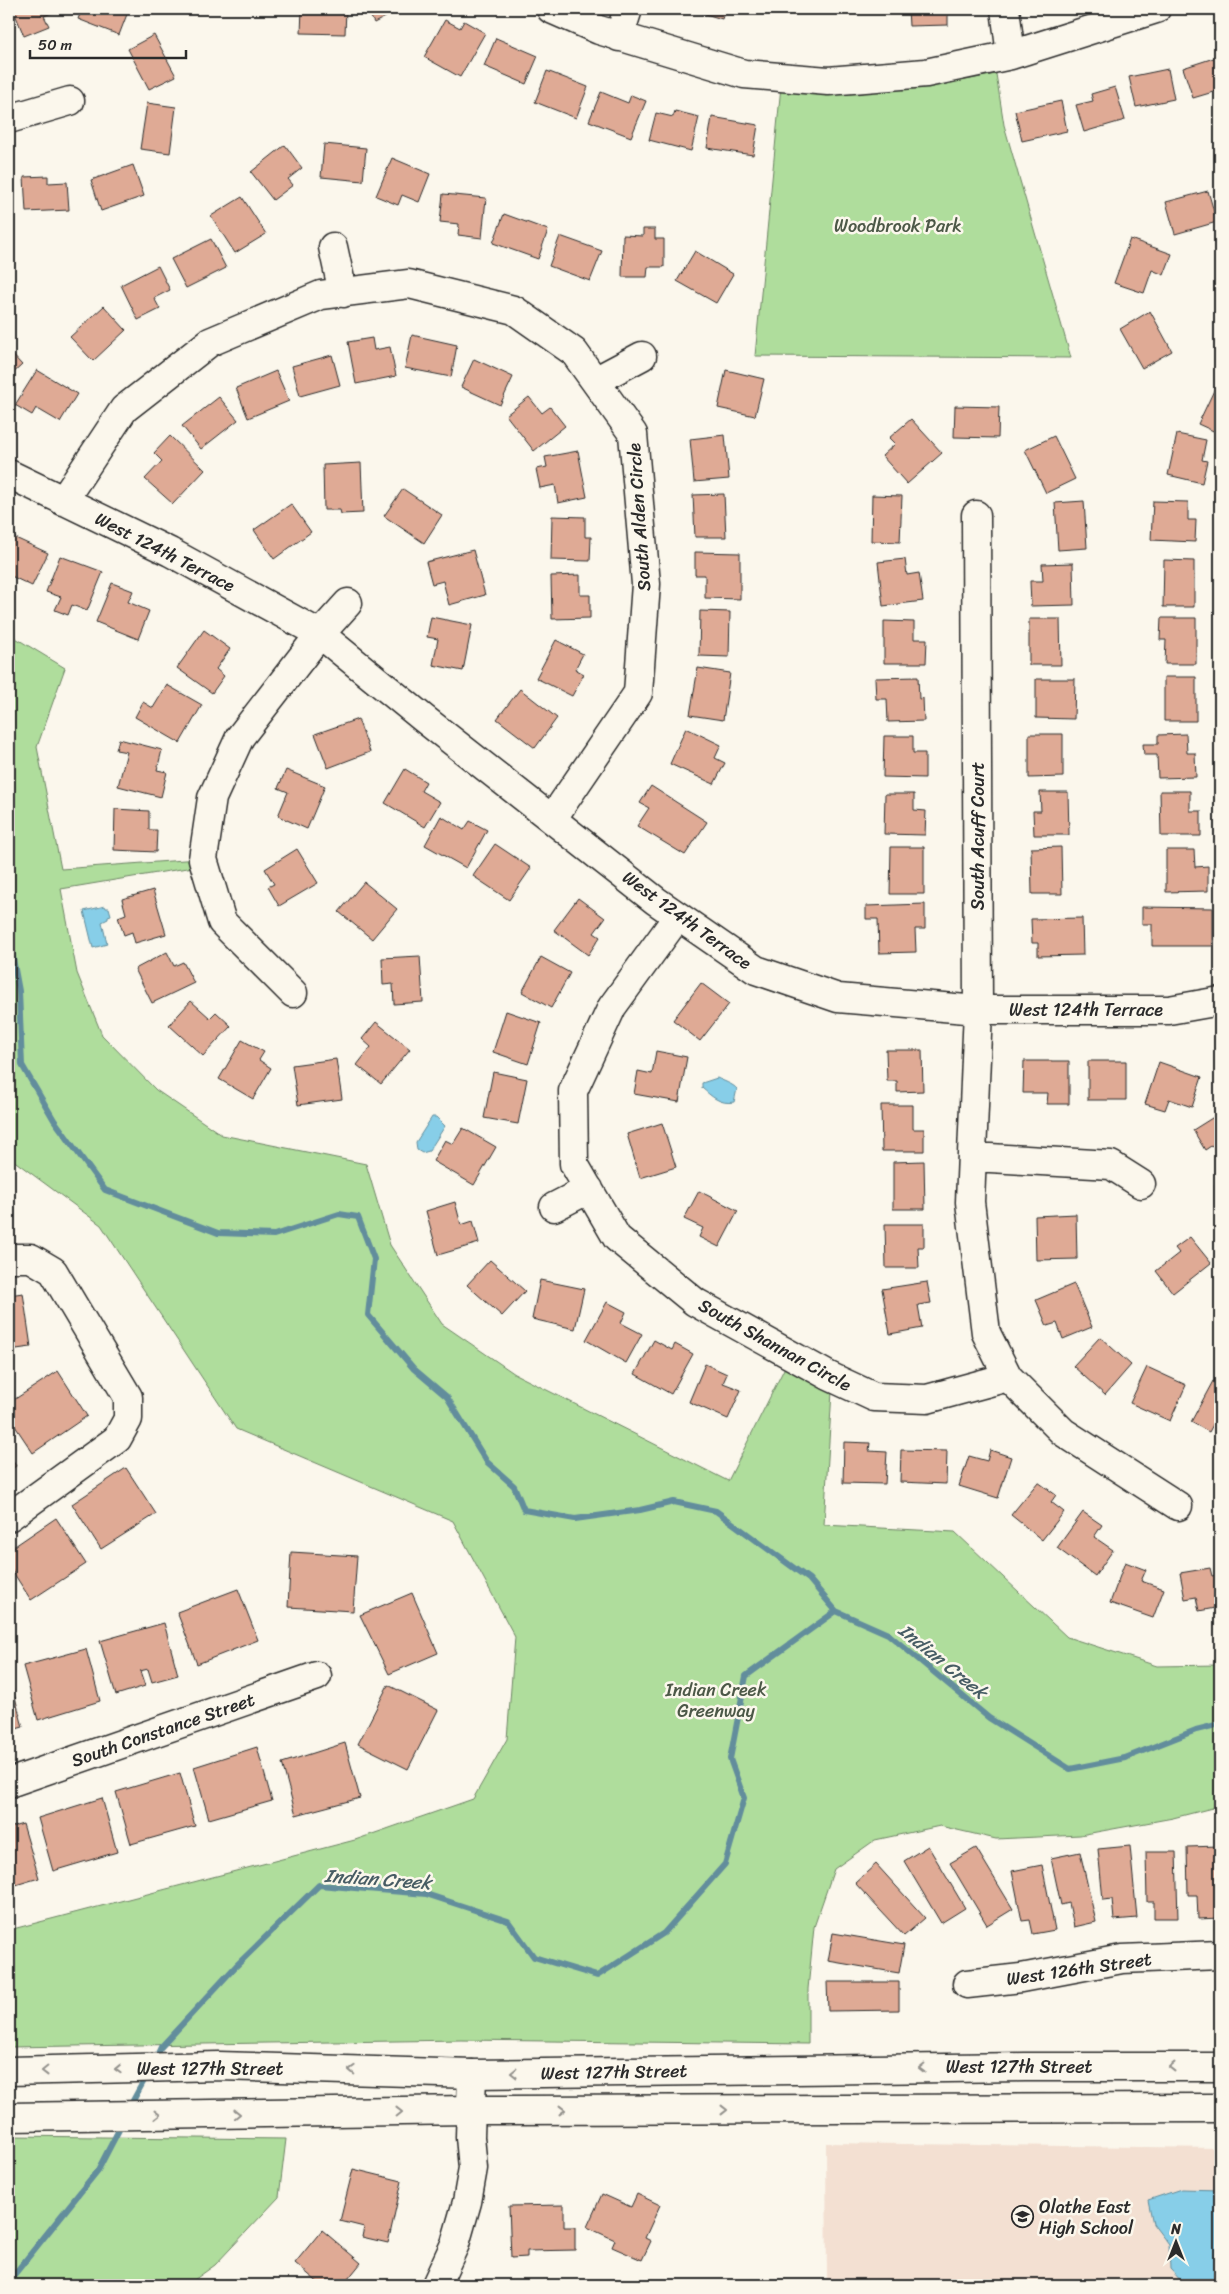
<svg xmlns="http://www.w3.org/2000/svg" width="1229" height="2294" viewBox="0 0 1229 2294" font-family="Sriracha,sans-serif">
<rect width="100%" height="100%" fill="#fbf7ec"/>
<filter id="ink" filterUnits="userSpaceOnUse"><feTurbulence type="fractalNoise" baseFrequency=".02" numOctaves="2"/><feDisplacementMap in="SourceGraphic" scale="10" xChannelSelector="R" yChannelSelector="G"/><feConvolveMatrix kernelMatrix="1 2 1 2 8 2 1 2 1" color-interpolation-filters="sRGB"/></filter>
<g filter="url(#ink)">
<path fill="#f3e0d2" d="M826,2143L1220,2148V2285H827Z"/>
<path fill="#afdd9c" stroke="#6d8464" d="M996,74L1004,125L1071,358L755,356L781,86L880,89L960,81Z
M9,634L65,668L37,747L61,869L198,859L199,866L61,889L77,973L102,1035L156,1090L222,1135L366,1164L390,1245L442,1324L515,1374L728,1481L786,1365L832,1391L824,1525L955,1532L1067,1637L1157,1666L1220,1665V1806L1173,1818L1080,1835L996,1839L940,1826L875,1840L834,1869L814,1927L808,1989V2044L461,2040L9,2047V1930L355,1840L473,1799L507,1739L515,1637L453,1521L236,1429L101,1225L9,1157Z
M9,2136H10L286,2139L279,2197L215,2265L187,2285H9Z"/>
<path fill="#87cee8" stroke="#628d9c" d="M105,906L106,908H109L111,915L108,916V919L102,922L107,944L93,948L84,911Z
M717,1078C723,1081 733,1084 737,1089L734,1102C720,1105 711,1096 702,1088V1083Z
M432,1117H436L445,1126L429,1151L422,1153L417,1150L416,1142Z
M1181,2189L1220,2190V2285H1185L1170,2269L1169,2245L1153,2224L1148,2200Z"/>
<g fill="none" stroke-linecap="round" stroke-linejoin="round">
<path stroke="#628d9c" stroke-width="6" d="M9,937L19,991L22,1065L54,1120L105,1190L218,1233L274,1235L339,1214L358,1217L374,1259L368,1315L414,1369L447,1397L487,1462L514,1486L524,1510L575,1519L640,1510L674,1502L716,1511L809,1579L836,1611
M155,2060L161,2047L236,1966L319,1885L426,1894L508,1921L534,1957L597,1976L664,1933L725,1864L744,1798L730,1759L746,1676L836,1611L888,1634L989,1718L1070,1769L1125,1758L1196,1730L1220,1724
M129,2108L147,2075
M9,2281L98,2170L123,2122"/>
</g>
<path fill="#dfaa95" stroke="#2b2b2b" d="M13,9H58L59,10L44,16L49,26L24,36Z
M82,9H129L119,35L78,19Z
M302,9H346L345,34L301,33Z
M367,9H401L374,23Z
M689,9H725L722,19Z
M908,9H948V25L909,26Z
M445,20L460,28L464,21L485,33L460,77L424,57Z
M154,35L176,76L149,89L128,49Z
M496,38L538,56L526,84L484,66Z
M1220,56V90L1193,98L1183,68Z
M1168,69L1174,99L1136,107L1129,77Z
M547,71L588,87L576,118L535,102Z
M1115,87L1125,120L1084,132L1076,105L1093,101L1091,94Z
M601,92L628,103L631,95L646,101L631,137L589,121Z
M1061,101L1067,131L1022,141L1015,111Z
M147,103L176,107L170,153L140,149Z
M675,111L699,117L691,151L649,140L656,113L673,117Z
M712,117L758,125L753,155L707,148Z
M324,144L366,148L363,181L321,177Z
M285,145L302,168L288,179L293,185L273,200L251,172Z
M392,158L430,174L419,202L402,195L398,205L376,196Z
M133,165L144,196L101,211L91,180Z
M48,176V183L67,182L69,210L26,212L24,177Z
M1208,191L1217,222L1175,234L1166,202Z
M443,194L486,198L482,238L458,235L459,224L440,222Z
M242,197L266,234L235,253L211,216Z
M504,214L548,230L538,259L493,243Z
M643,229H655V239H664V267H648L647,277H622L623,235L643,236Z
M560,236L602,251L590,281L549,266Z
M211,239L226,268L186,288L171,259Z
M1130,239L1172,254L1164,275L1152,270L1144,293L1114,283Z
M695,251L733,274L716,303L677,281Z
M158,266L170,290L154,298L160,309L138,320L121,285Z
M104,306L126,330L93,361L70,337Z
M1150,311L1172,351L1142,368L1120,329Z
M412,335L457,345L451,377L405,368Z
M372,338L374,350L390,347L396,376L356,384L348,342Z
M9,351L22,365L9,377Z
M332,355L340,385L300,396L292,366Z
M474,359L513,377L500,405L461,387Z
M37,370L77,394L60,422L36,408L32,415L15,405Z
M726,370L764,379L755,416L718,408Z
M276,371L289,401L248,418L236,388Z
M1218,382L1220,383V434L1198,424Z
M219,397L238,420L201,449L182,426Z
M529,397L542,413L550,407L565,426L534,451L506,415Z
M955,406L999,407L998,438L954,437Z
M911,419L942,453L907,484L882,456L895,444L889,438Z
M1177,434L1206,440L1202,460L1207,461L1202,483L1168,475Z
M725,435L729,479L694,482L690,439Z
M170,436L205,470L173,504L145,479L162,461L154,453Z
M1054,436L1075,479L1046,493L1025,450Z
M578,451L587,497L558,503L555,485L540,488L536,469L547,467L545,457Z
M361,463L363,513L341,514L340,510H324L323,465Z
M403,489L442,515L424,543L384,516Z
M724,494L726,537H695L693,495Z
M872,495L902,496L900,542L871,541Z
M1084,501L1087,548L1058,550L1055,503Z
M1153,501L1188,502V520H1196L1195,542L1151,540Z
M291,504L311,532L274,559L254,530Z
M552,516L585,517V537H591L590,561L551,560Z
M9,535L48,553L32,586L9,575Z
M473,550L485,595L449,605L443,581L432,584L426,562Z
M695,552L740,553V599L705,598V575H695Z
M60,556L103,572L87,611L72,605L68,615L55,610L61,597L46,592Z
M905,559L907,575L919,573L923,601L883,606L878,562Z
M1164,560L1194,561V607H1163Z
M1073,563L1074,605L1031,606L1030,581H1043L1042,564Z
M580,575V595H590V618L552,619L551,576Z
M112,583L133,591L128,602L149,611L138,639L96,622Z
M700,611L730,612L729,657L699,656Z
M431,617L472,625L463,671L433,665L438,639L427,637Z
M1161,618H1196V664H1165L1166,640H1160Z
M1029,619H1060L1061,665H1029Z
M884,621L914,622V639H927L926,663H884Z
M204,630L230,649L216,669L224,676L212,693L177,668Z
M556,640L583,654L575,669L584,674L572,696L536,678Z
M698,668L730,673L723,720L690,715Z
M918,677L919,699L923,698L924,721L888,722L887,699H876L875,678Z
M1164,677H1196V721H1164Z
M1036,679H1075L1074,719L1036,718Z
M167,685L202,705L180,743L135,717L143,702L153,708Z
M520,689L557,718L535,748L497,719Z
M358,719L370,752L328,768L315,734Z
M686,728L721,745L715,758L725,763L714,784L670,764Z
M1029,734H1063V777L1029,778Z
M1186,734L1187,753H1195L1196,777L1158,778L1157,755H1144L1143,744H1158V735Z
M884,736H913V753H925V778L883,777Z
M119,739L162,750L157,770L167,772L161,797L118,786L127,752L116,750Z
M405,769L426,782L421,791L440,802L425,827L385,803Z
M286,770L325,786L307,829L278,816L288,792L278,788Z
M651,786L707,822L685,855L637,826L649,808L640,803Z
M1160,791H1190V811H1201V836H1161Z
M1040,792H1068L1069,835H1034L1033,811H1041Z
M885,794H914V810L926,811L925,835L884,834Z
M115,809L149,811V830H157L156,852L114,850Z
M441,816L464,830L470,821L487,830L466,868L425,845Z
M495,844L531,868L509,900L473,876Z
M891,847H924V894H890Z
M1061,847L1062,894H1032L1031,848Z
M297,849L318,883L279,906L268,887L274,884L265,869Z
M1166,850H1194L1195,867L1208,866V891L1166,892Z
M364,882L397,909L372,939L339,912Z
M153,890L166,934L135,943L132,932L124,935L118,917L126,914L122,899Z
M578,898L605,918L594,933L600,937L588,955L554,930Z
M925,904V929H915L916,952L879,953L878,919H866V906Z
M1142,907L1213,908V946H1152V924H1142Z
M1082,918L1083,955L1038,956V943H1032L1031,919Z
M167,952L174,966L183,962L194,983L152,1003L135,969Z
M420,956L423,1002L394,1004L393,984L383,985L382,958Z
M541,957L570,973L551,1008L522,992Z
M701,983L729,1004L700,1041L673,1020Z
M191,1001L210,1018L216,1012L231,1026L203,1056L169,1025Z
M506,1011L541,1023L528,1064L493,1052Z
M376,1022L410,1049L381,1084L357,1065L371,1047L362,1039Z
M242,1040L264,1052L259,1060L271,1068L253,1099L219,1079Z
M886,1050H922L923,1091L897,1092V1081H887Z
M656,1051L687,1057L679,1102L634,1094L638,1071L652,1074Z
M336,1059L342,1099L298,1105L292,1065Z
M1024,1061H1069V1104H1047L1048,1093H1023Z
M1088,1061H1126V1100H1088Z
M1159,1062L1202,1077L1192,1107L1169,1099L1165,1110L1145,1104Z
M493,1072L527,1079L518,1124L484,1118Z
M881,1105H913V1129H924V1151H882Z
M1220,1113V1154L1214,1144L1205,1150L1193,1130Z
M662,1123L676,1167L640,1178L627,1134Z
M463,1128L496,1147L474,1185L433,1161L445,1140L453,1144Z
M924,1161L925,1209H893V1162Z
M1215,1184H1220V1205H1215Z
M699,1191L738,1211L719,1247L699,1237L703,1228L684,1219Z
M455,1202L461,1225L473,1221L479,1243L438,1255L426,1211Z
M1076,1214L1077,1259L1036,1260L1035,1216Z
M885,1224H924V1247H918L919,1268H886Z
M1190,1237L1211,1263L1173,1293L1156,1271L1179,1253L1175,1248Z
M490,1260L525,1291L502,1316L467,1285Z
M540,1280L584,1289L575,1329L532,1319Z
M927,1282L931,1303L918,1305L922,1328L890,1334L882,1289Z
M1074,1284L1092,1327L1063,1339L1057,1323L1047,1326L1036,1300Z
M23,1293L31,1347L9,1350V1295Z
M607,1302L626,1312L621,1323L642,1334L626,1363L586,1340Z
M1100,1337L1131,1365L1105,1395L1073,1366Z
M654,1340L672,1350L675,1344L693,1354L671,1394L635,1374Z
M705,1364L727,1374L723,1383L741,1390L728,1419L689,1402Z
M1147,1367L1186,1385L1170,1421L1130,1403Z
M58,1371L87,1416L33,1453L9,1417V1403Z
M1213,1381L1220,1385V1424L1215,1421L1209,1432L1191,1422Z
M844,1442L870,1443L869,1451L887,1452L885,1484L843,1483Z
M901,1450L947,1451L946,1484L900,1482Z
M990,1450L1011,1457L998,1498L959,1486L969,1456L987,1461Z
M9,1455L16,1466L9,1471Z
M126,1468L156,1514L101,1549L72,1504Z
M1038,1482L1056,1495L1051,1502L1064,1512L1042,1540L1011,1515Z
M1083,1512L1102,1525L1094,1537L1113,1550L1095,1576L1057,1548Z
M56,1518L86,1564L31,1600L9,1566V1550Z
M291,1552L357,1556L353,1611L288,1607Z
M1125,1562L1146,1570L1141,1581L1164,1589L1153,1618L1110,1603Z
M1210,1568L1212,1576L1220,1574V1607L1199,1611L1196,1597L1185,1599L1180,1573Z
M238,1589L258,1640L197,1664L177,1612Z
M412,1593L438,1653L389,1674L360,1615Z
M164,1623L178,1675L152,1682L148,1669L140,1671L145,1686L116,1695L100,1641Z
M86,1649L100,1701L38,1720L23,1666Z
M9,1675L23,1727L9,1731Z
M388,1685L438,1710L408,1769L358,1744Z
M345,1743L360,1798L296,1815L282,1763Z
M257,1747L272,1801L209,1819L194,1767Z
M180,1773L195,1826L131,1844L116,1792Z
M102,1798L117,1852L53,1871L38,1818Z
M23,1824L39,1878L9,1887V1828Z
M928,1846L965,1908L941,1923L904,1861Z
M1130,1846L1137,1918L1114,1920L1112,1899L1103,1900L1098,1849Z
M1219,1846L1220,1918L1198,1919L1197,1895H1188L1187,1847Z
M976,1848L1013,1909L987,1925L950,1863Z
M1080,1852L1096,1922L1074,1927L1069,1903L1061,1905L1051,1858Z
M1146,1852H1176L1178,1918H1154V1902H1147Z
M876,1864L925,1918L904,1936L855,1883Z
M1042,1865L1055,1930L1033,1934L1030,1920L1022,1921L1012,1871Z
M833,1933L904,1945L899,1973L828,1961Z
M827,1982H899V2010L828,2011Z
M353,2169L402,2181L388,2243L362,2237L364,2227L340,2221Z
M602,2194L631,2207L637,2194L660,2205L645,2238L651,2241L642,2260L612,2247L615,2240L587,2227Z
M564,2205V2227H575V2250L527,2251V2257L511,2258L509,2206Z
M322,2230L361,2263L348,2279L356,2285H321L295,2263Z"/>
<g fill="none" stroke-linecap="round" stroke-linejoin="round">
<defs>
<path id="minor" d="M551,9L599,30L744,74L828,81L926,73L1011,55L1156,9
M1005,9L1011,55
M619,37L628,9
M9,119L70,101
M333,247L343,293
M595,381L642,356
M9,474L170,552L320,634L423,718L656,901L756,970L838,998L978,1010H1169L1220,1001
M63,501L124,409L210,342L321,295L409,284L514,310L574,352L633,434L646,584L638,693L552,819
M976,515L978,1010L970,1202L986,1333L1008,1377L1063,1432L1178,1506
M678,916L612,1007L573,1091L574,1164L617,1238L695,1302L829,1376L874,1397L927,1399L1008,1377
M293,993L222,922L203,859L212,798L240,737L320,634L348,603
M973,1157L1111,1165L1141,1184
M554,1207L589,1189
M9,1258H31L53,1271L128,1397V1419L117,1439L9,1517
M9,1783L317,1676
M967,1984L1021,1978L1122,1959L1220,1955
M436,2285L455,2244L467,2202L473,2168L470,2137L472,2074"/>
<path id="major" d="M9,2071L219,2066L472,2074L1025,2067H1220
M9,2117L470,2110L1220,2108"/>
</defs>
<use href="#minor" stroke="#2b2b2b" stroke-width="31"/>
<use href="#major" stroke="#2b2b2b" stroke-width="31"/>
<use href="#minor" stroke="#fbf7ec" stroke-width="28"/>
<use href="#major" stroke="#fbf7ec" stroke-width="28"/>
</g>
<defs><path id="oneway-chevron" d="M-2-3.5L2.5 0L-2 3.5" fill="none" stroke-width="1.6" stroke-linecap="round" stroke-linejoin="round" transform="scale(1.25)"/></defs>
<g stroke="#93918c">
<use href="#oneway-chevron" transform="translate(1172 2067) rotate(-180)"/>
<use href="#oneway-chevron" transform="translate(922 2068) rotate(179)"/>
<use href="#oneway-chevron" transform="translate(118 2069) rotate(178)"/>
<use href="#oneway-chevron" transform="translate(352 2070) rotate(-178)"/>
<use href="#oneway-chevron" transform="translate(45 2071) rotate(179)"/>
<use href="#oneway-chevron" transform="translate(514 2073) rotate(179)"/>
<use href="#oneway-chevron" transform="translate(562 2110)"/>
<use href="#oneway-chevron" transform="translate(724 2110)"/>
<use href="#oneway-chevron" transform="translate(399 2112) rotate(-1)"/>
<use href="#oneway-chevron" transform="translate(237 2114) rotate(-1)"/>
<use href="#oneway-chevron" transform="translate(157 2115)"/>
</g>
</g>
<defs>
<symbol id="school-ring" viewBox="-11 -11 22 22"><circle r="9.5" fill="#fbf7ec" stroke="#2b2b2b" stroke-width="1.5"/><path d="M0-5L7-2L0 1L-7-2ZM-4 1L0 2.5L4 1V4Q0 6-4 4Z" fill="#2b2b2b"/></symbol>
</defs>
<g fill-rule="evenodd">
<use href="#school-ring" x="1010" y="2204" width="25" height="25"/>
</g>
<g text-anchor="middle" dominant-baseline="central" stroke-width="5" stroke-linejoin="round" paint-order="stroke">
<g font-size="18" fill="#4c5847" stroke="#fbf7ec">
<text x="898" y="226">Woodbrook Park</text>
<text x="716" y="1690">Indian Creek<tspan x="716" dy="21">Greenway</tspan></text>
</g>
<g font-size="18" fill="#2b2b2b" stroke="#fbf7ec">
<text transform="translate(639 517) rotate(-94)">South Alden Circle</text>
<text transform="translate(165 552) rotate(27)">West 124th Terrace</text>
<text transform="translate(978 836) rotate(-90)">South Acuff Court</text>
<text transform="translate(687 920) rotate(36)">West 124th Terrace</text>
<text x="1086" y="1010">West 124th Terrace</text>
<text transform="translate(775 1345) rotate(29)">South Shannan Circle</text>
<text transform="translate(163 1730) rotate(-19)">South Constance Street</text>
<text transform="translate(1079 1969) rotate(-8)">West 126th Street</text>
<text x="1019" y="2067">West 127th Street</text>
<text x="210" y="2069">West 127th Street</text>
<text transform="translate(614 2072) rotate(-1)">West 127th Street</text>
</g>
<g font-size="18" fill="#2b2b2b" stroke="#fbf7ec" text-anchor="start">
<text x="1039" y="2207">Olathe East<tspan x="1039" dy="21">High School</tspan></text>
</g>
<g font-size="19" font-style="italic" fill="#475c64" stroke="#fbf7ec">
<text transform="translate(943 1661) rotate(39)">Indian Creek</text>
<text transform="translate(378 1879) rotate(4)">Indian Creek</text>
</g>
</g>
<rect width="1229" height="2294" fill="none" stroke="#fbf7ec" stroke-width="30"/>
<rect x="15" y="15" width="1199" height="2264" fill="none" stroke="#2b2b2b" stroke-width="2" filter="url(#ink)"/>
<g transform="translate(1176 2242)" stroke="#fbf7ec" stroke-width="4" paint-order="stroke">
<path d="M0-4L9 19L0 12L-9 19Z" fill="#2b2b2b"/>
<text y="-8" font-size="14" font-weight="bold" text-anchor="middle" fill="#2b2b2b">N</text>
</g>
<path d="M30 50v8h156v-8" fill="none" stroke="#2b2b2b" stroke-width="2.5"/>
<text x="38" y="50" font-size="15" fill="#2b2b2b" stroke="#fbf7ec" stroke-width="4" paint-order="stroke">50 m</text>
</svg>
